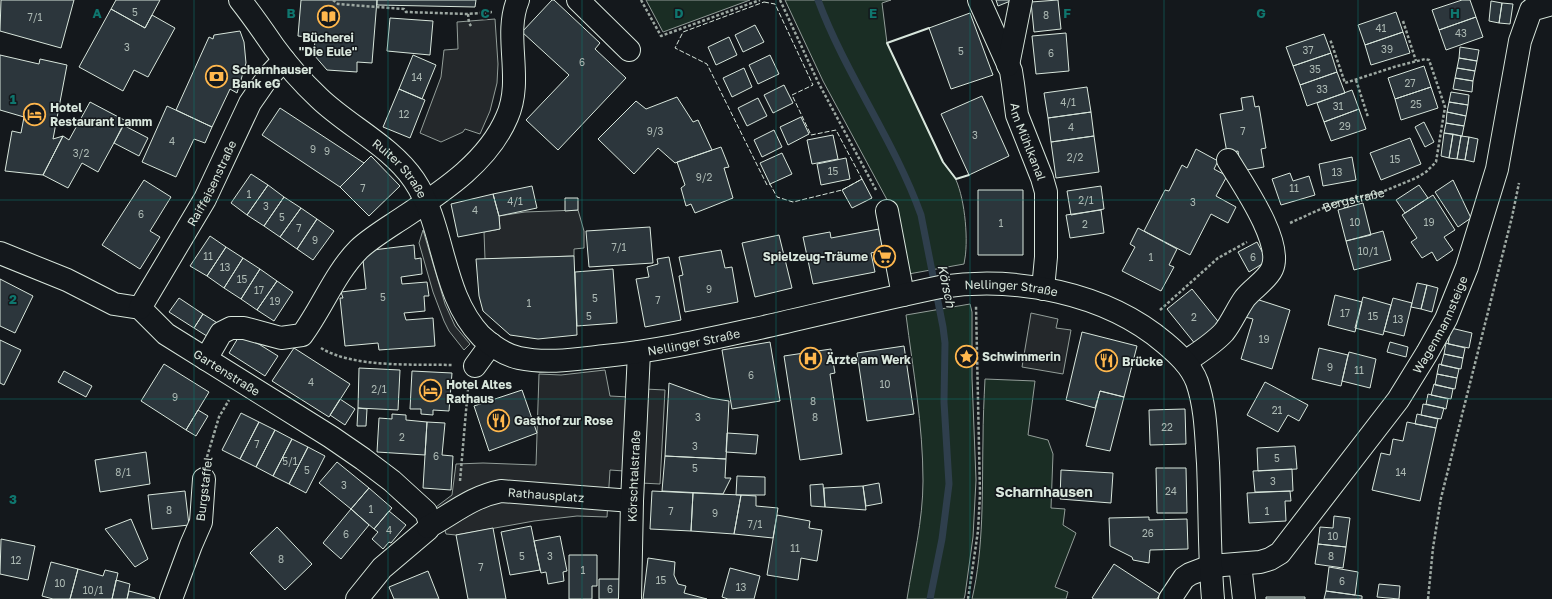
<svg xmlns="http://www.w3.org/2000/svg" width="1552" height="599" viewBox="0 0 1552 599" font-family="'Golos Text',sans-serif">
<rect width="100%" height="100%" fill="#14181c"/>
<path fill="#1a2d24" stroke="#939e99" d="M646,0H750L663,32Z
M785,0H891L882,3L887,43L943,162C947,168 954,174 956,180C965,200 969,242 964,264L903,275L899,222L823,81Z
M970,304L972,312V378L976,480L973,537L965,595L964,599H907C913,560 923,521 923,481C923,425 913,370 906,315Z
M985,379L1035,381L1028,435L1048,440L1053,454L1051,508L1065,509L1063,525L1076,533L1055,587L1068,592L1066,599H972C984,547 982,493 983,440C983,420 984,399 985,379Z"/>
<path fill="#24282b" stroke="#939e99" d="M495,19L498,64L497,83L490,111L480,134L465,129L463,132L441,142L420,133L441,77L444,50L458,49L457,22Z
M578,210L584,231V248L574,249V256L485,259L484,232L500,229L499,216L525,212Z
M423,230L445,304L455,326L470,344L464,350L449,331L444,321L433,292L419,243Z
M1031,313L1058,319L1056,328L1071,330L1063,374L1022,367Z
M605,370L610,396L629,397L624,471L610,470L607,517L577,516L534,521L456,535L446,534L441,516L436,507L452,495L456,464L483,463L536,465L539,374L561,375Z
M645,389L665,390L660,484L641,483Z"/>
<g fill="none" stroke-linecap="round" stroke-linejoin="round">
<path stroke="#2f3f4d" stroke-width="7" d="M818,0C846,75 894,140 921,215L943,327L945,343L944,402L949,484L942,539L930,599"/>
</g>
<path fill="#2c363c" stroke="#d8e6dc" d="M1,0H74L61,48L0,31Z
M116,0H160L145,28L111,9Z
M301,0H377L372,63L357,62V72L327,70L314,55L315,38L298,36Z
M377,0H476L475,7L377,5Z
M552,0H554L600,43L595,49L626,78L558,150L526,120L569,75L522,32Z
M996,0H1013L998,6Z
M1058,0L1061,29L1034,32L1031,2Z
M1462,0H1470L1476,17L1439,30L1432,10Z
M1491,1L1502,3L1499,23L1489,21Z
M1502,3L1513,4L1510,24L1499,23Z
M111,9L145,28L152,15L175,28L148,77L134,70L123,91L79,67Z
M1396,12L1403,32L1365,45L1358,25Z
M970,13L993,75L951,89L929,28Z
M1476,17L1483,37L1446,50L1439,30Z
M390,18L433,21L430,55L387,51Z
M755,25L764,42L743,52L735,35Z
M240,31L244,42L246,63L237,93L230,89L212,127L176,110L209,37L213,39L214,35Z
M1403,32L1410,53L1371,65L1365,45Z
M1066,33L1069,71L1036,74L1032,36Z
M1324,34L1331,53L1293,66L1286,47Z
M729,37L737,55L716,65L708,47Z
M1460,47L1479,50L1477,61L1459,58Z
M1331,53L1337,72L1300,85L1293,66Z
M0,55L39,64L40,59L67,65L53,139L63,136L43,175L5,171L12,131L21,133L24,117L0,110Z
M413,55L436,65L422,99L399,89Z
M770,55L779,74L758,84L749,65Z
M1459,58L1477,61L1475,71L1457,68Z
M1424,66L1431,87L1395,99L1388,78Z
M744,68L752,87L732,97L723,78Z
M1457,68L1475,71L1473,81L1455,78Z
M1337,72L1345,93L1307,106L1300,85Z
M1455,78L1473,81L1472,92L1453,89Z
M784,85L793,103L773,113L764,95Z
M1087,87L1091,112L1048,118L1044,93Z
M1431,87L1438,108L1401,120L1395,99Z
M399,89L425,100L410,138L383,127Z
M1352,90L1359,109L1324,122L1317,103Z
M1451,92L1469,95L1468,105L1449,102Z
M982,96L1009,156L969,175L941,114Z
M1253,96L1255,107L1259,106L1266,148L1261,149L1264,167L1241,171L1238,151L1227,153L1220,114L1243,110L1241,98Z
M677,97L693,122L698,120L712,150L675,163L658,148L634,174L598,139L636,101L646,109Z
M758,98L767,116L747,126L738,108Z
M90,102L126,121L98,172L82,163L68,188L43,175L63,136L69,140Z
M1449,102L1468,105L1466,116L1447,112Z
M167,106L212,127L205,143L194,139L176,177L142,162Z
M280,108L364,163L340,187L262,135Z
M1359,109L1366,129L1331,141L1324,122Z
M1091,112L1094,136L1051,142L1048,118Z
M1447,112L1466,116L1464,126L1446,123Z
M801,117L809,134L788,145L780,127Z
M1424,122L1434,142L1425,147L1415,127Z
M1446,123L1464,126L1462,136L1444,133Z
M123,125L148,138L139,156L114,143Z
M774,130L782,147L762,157L754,140Z
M1444,133L1453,134L1449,158L1441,156Z
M1453,134L1461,136L1457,159L1449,158Z
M833,135L838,159L812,164L807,140Z
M1094,136L1099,172L1056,178L1051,142Z
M1461,136L1469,137L1465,160L1457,159Z
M1469,137L1478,139L1474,162L1465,160Z
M1410,138L1421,164L1381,180L1370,153Z
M721,147L729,167L724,168L733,198L695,213L691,204L686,206L681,188L685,185L677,162Z
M1196,149L1218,161L1214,169L1227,176L1216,196L1236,207L1228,223L1211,214L1190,255L1144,231L1165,190L1169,191L1182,165L1187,168Z
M782,153L792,174L770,184L760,163Z
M371,156L400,186L369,216L340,187Z
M1352,157L1356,180L1323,186L1319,164Z
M846,158L850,179L821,185L817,164Z
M1290,173L1293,181L1309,176L1315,195L1281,205L1272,179Z
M251,174L268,185L247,215L231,203Z
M862,179L872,198L852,208L842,190Z
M144,180L171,197L150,231L160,237L140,269L102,245Z
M1453,180L1471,218L1458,227L1435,192Z
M268,185L284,197L264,226L247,215Z
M1419,185L1428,198L1405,213L1396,200Z
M532,186L537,208L499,216L493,194Z
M1101,186L1104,209L1071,215L1067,191Z
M978,190H1023V255H978Z
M493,194L499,216L500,229L458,237L451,204Z
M1433,195L1455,230L1444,237L1453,250L1437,261L1432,252L1422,258L1411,242L1417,238L1402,215Z
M284,197L301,208L280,237L264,226Z
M565,198H578V210L565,211Z
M1363,203L1371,235L1346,241L1338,210Z
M301,208L317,219L297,249L280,237Z
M1101,210L1104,233L1070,238L1066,215Z
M317,219L334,231L313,260L297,249Z
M650,227L653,263L589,267L586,231Z
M1138,228L1177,249L1169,265L1174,267L1161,291L1122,271L1135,247L1130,244Z
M879,229L883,250L871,253L875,272L813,284L803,237L830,232L831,238Z
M1383,231L1391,260L1354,270L1346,241Z
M779,235L792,288L755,297L742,243Z
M210,236L226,247L207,276L190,266Z
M1257,242L1267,261L1249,272L1238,252Z
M414,245L415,259L421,258L422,274L401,277L402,284L427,282L429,296H424L425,311L404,313L406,320L433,318L435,346L379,350L378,343L345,346L340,298H343L341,292L366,289L363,260L373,250Z
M226,247L243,258L224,288L207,276Z
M721,250L725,268L732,267L738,302L685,312L679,276L683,275L679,257Z
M574,256L577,335L538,339L510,335L483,311L479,296L476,259Z
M669,257L681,320L645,327L636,279L649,277L647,267L658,264L657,259Z
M243,258L260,269L241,299L224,288Z
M260,269L277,281L257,310L241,299Z
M613,269L617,323L577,326L575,272Z
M0,279L33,296L15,333L0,326Z
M277,281L293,292L274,321L257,310Z
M1417,283L1427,285L1421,309L1411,307Z
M1427,285L1438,288L1432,312L1421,309Z
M1192,289L1221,325L1196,345L1167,309Z
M1335,295L1362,302L1355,332L1328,325Z
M1363,297L1391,305L1383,335L1355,328Z
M179,298L203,314L194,328L169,312Z
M1253,298L1290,310L1272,369L1241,359L1253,319L1241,316Z
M1393,298L1412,303L1404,336L1384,331Z
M203,314L219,324L210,338L194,328Z
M1451,328L1472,333L1469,348L1448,344Z
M1082,332L1137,346L1124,397L1100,391L1095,408L1066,400Z
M241,333L278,356L265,376L229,353Z
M0,340L21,350L4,385L0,383Z
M770,342L780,401L732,409L722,350Z
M1390,342L1408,347L1406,357L1387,352Z
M1446,343L1465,348L1463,358L1444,354Z
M904,346L914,414L867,421L857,353Z
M294,348L350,384L329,417L272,381Z
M1319,348L1348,355L1341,386L1312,379Z
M831,349L835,373L830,374L842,454L800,460L784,356Z
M1349,352L1376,359L1370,388L1342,381Z
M1444,354L1463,358L1461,369L1441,365Z
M164,364L209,392L186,430L141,401Z
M1439,364L1459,369L1457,378L1437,374Z
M359,368L400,370L398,410L358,408Z
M64,371L92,386L86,397L58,382Z
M412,371L452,373L449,411L433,410V415L421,414V409H410Z
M1437,374L1457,378L1455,389L1435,385Z
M1265,382L1308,405L1299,421L1288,415L1278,432L1247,415Z
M669,383L710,398L729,401L726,459L665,456Z
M1434,384L1453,389L1451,399L1431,395Z
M522,390L537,433L489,451L474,406Z
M1100,391L1124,397L1110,451L1086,446Z
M1428,394L1448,399L1446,409L1426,404Z
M340,399L355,409L345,425L330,415Z
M1423,404L1444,408L1441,419L1421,415Z
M358,408L367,409L366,426H357Z
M1185,409L1186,444L1150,445L1149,410Z
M198,410L208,416L196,436L186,430Z
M241,413L259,422L240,459L222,450Z
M392,414L406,415V420L427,422L425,455L377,452L379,418L392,419Z
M1417,414L1438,419L1436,428L1415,424Z
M259,422L275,430L256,467L240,459Z
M427,422L445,423L442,455L453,456L451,490L423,488Z
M1407,422L1436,428L1420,501L1372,490L1381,453L1390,455L1393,439L1403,441Z
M275,430L292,439L273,476L256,467Z
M727,433L758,435L756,454L726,452Z
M292,439L308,447L289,484L273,476Z
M1295,446L1297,469L1258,471L1257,448Z
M308,447L325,456L306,493L289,484Z
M146,452L150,484L100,492L95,460Z
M665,456L726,459L725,478H731L723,494L662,491Z
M337,462L369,488L351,509L319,483Z
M1156,468H1186L1187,513H1157Z
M1292,469L1293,491L1255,492L1253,471Z
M1061,470L1113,473L1111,503L1060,499Z
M737,476L765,477V495H736Z
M879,483L882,503L866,506L863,486Z
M823,484L825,507L811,506L810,485Z
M863,486L866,510L825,507L824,488Z
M369,488L392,508L374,529L351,509Z
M185,491L189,525L152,529L148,495Z
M652,491L693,493L691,531L650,529Z
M1290,491L1291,501H1285L1286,521L1249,523L1247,493Z
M693,493L741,495L734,534L691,531Z
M741,495L756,496V506L778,508L773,538L734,534Z
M351,509L369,525L341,559L323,543Z
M389,511L406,525L391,543L389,542L383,549L372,539L378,532L374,529Z
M777,515L810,521L809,528L822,530L817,561L801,558L798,580L767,575Z
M1334,516L1350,518L1346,547L1318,544L1320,527L1333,528Z
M1149,517V520L1187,519L1188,549L1150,550L1149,563L1133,560L1132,557L1110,546L1109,518Z
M131,519L148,559L135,567L105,529Z
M531,526L540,570L510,575L501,532Z
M277,527L312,564L285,590L250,553Z
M493,528L506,599H468L456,535Z
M560,536L567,571L563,572L564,581L548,584L546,572L541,573L534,541Z
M1,539L35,546L28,580L0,574Z
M1318,544L1346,547L1343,568L1315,564Z
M569,555H597V586H592V599H569Z
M648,558L675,562L674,575L678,584L686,586L684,593L707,599H643Z
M51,562L78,569L70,599H53L42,596Z
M1114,564L1160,594L1157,599H1094L1092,598Z
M1329,567L1358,572L1355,595L1326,591Z
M730,568L760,576L754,599H728L722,597Z
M78,569L103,576L105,570L118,573L112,599H70Z
M428,571L439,599H394L389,587Z
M599,579H621V599H599Z
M116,580L130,584L127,599H112Z
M1379,584L1400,586L1399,599L1377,597Z
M129,591L155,598V599H127Z
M1326,591L1362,596V599H1324Z
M1266,597H1305V599H1266Z"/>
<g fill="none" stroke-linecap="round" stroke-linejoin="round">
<defs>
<g id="minor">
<path d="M578,0L629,50"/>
<path id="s2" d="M979,0L1011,71L1013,84L1017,115L1042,178L1046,192V257L1043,289"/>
<path d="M1008,65L1021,0"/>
<path d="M887,211L903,295"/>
<path id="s3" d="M0,253L67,280L114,304L140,308L166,334L331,437L363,459L392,481L426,512L430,523L428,529L382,568L357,599"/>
<path id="s4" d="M140,308L205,199L250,103L268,77L284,60"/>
<path d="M206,359L221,333L231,328H244L281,338L302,335C322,308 335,273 359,249C372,237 389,227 404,217C443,191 488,162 507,117C524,79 503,36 518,0"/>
<path d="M1185,362C1198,353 1213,344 1224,332C1232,322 1237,309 1245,298C1253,288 1267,280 1272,269C1284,243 1242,183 1228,160"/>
<path d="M475,366L491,344"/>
<path id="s5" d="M428,527C454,513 471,497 501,491L632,501"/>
<path d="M1240,564L1244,599"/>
<path d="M171,599L191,545L201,522L204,479"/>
<path id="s6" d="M630,599L632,501L639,352"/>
<path id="s7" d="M1170,599L1184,578L1190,574L1211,566L1260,562L1270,559L1280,553L1398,400L1427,353L1446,319L1467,267L1497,169L1520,41L1531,10L1552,4"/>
</g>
<g id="major">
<path id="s8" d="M240,0C252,15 263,31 274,47C287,65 302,82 319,98C348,126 391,146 414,180C446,227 440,293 481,336C492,346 505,355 519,358C547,364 577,359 605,356C656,351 705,340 755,329C817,315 878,300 940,287C1016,276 1105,292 1165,343C1178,354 1191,366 1197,382C1206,408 1206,436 1208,463C1210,508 1209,554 1213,599"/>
</g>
</defs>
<use href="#minor" stroke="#d8e6dc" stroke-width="24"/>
<use href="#major" stroke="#d8e6dc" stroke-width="24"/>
<g stroke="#9da8a2" stroke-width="2.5" stroke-dasharray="3 2" stroke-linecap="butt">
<path d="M333,0L338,4L404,9L406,12L468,14L492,12"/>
<path d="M641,0L661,36L760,0"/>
<path d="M780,0L818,82L876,190"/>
<path d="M468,14L469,23L471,26"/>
<path d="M1403,21L1416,61"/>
<path d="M1356,80L1368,117"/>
<path id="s1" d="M1290,223L1334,203L1382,192L1416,178L1426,172L1436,162L1445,107L1429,60L1425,59L1394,67L1345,83L1330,39"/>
<path d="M1160,310L1218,258L1247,242"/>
<path d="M321,348C353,368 414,364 452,365"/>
<path d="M207,457L219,417L229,400"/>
<path d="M460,481L468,388"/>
<path d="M968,599L978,531L980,494L976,306"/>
<path d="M1428,599L1433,548L1441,498L1512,217L1519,183"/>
</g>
<use href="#minor" stroke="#14181c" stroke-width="22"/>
<use href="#major" stroke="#14181c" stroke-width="22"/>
<path stroke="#d8e6dc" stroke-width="1" stroke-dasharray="5 2" stroke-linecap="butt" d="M764,2L775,4L813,85L792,95L811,135L836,130L862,179L842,190L793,202L777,197L770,184L767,185L707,64L675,48L683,32Z"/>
<path stroke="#d8e6dc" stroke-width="2" d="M929,28L887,43L943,162L956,179L969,175"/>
</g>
<path fill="none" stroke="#0f766e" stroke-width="1" stroke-opacity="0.55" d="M194,0V599M388,0V599M582,0V599M776,0V599M970,0V599M1164,0V599M1358,0V599M0,200H1552M0,399H1552"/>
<defs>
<symbol id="library-ring" viewBox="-11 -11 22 22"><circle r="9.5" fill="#14181c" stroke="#ffb74d" stroke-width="1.5"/><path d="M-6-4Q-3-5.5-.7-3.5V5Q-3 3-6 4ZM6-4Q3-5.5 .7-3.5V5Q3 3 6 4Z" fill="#ffb74d"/></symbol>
<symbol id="bank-ring" viewBox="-11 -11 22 22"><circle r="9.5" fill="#14181c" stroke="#ffb74d" stroke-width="1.5"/><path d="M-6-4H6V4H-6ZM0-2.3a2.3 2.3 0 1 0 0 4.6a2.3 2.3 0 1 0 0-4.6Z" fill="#ffb74d"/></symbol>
<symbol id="hotel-ring" viewBox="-11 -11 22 22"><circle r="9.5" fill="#14181c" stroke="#ffb74d" stroke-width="1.5"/><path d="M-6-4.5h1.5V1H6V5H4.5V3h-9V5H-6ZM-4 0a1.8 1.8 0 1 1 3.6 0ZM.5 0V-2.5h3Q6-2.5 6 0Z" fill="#ffb74d"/></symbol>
<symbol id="supermarket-ring" viewBox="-11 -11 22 22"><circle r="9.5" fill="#14181c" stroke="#ffb74d" stroke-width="1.5"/><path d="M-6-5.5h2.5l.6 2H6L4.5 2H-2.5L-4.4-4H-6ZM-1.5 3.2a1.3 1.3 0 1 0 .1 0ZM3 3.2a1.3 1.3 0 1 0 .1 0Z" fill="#ffb74d"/></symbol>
<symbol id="sight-ring" viewBox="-11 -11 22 22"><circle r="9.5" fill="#14181c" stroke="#ffb74d" stroke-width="1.5"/><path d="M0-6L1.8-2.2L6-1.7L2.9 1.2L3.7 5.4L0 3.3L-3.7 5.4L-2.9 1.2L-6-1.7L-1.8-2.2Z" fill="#ffb74d"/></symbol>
<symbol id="hospital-ring" viewBox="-11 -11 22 22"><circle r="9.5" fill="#14181c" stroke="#ffb74d" stroke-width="1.5"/><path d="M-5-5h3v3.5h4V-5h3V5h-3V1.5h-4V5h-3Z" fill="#ffb74d"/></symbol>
<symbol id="restaurant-ring" viewBox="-11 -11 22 22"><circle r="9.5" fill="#14181c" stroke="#ffb74d" stroke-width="1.5"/><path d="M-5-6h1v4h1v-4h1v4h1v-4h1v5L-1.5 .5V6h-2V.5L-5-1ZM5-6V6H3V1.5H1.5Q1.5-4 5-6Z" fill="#ffb74d"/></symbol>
</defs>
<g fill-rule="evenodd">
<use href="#library-ring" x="316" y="4" width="25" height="25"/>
<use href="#bank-ring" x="204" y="64" width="25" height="25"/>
<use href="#hotel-ring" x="22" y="102" width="25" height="25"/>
<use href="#supermarket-ring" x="872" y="244" width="25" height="25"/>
<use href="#sight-ring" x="954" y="344" width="25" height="25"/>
<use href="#hospital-ring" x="798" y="346" width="25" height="25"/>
<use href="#restaurant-ring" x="1094" y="348" width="25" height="25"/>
<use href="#hotel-ring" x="418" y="378" width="25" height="25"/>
<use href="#restaurant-ring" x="486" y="408" width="25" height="25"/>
</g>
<g text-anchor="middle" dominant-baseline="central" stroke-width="3" stroke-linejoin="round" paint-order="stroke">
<g font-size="10" fill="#adbab4">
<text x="135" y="12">5</text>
<text x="1046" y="15">8</text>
<text x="35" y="17">7/1</text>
<text x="1381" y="28">41</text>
<text x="1461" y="33">43</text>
<text x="127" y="47">3</text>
<text x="1387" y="49">39</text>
<text x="1308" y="50">37</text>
<text x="961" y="51">5</text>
<text x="1051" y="53">6</text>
<text x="582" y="62">6</text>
<text x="1315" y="69">35</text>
<text x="417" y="77">14</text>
<text x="1410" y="83">27</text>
<text x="1322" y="89">33</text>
<text x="1068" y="102">4/1</text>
<text x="1416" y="104">25</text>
<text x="1338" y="106">31</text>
<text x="404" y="114">12</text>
<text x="1345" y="126">29</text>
<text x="1071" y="127">4</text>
<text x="655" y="131">9/3</text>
<text x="1243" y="131">7</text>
<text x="975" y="135">3</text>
<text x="172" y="141">4</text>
<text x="313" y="149">9</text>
<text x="327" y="151">9</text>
<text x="81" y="153">3/2</text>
<text x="1075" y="157">2/2</text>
<text x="1395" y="159">15</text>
<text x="833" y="171">15</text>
<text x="1337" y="172">13</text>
<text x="704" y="177">9/2</text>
<text x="363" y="188">7</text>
<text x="1294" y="188">11</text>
<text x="249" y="194">1</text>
<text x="1086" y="200">2/1</text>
<text x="515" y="201">4/1</text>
<text x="1193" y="202">3</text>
<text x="266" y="206">3</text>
<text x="475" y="210">4</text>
<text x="141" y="214">6</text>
<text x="282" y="217">5</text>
<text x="1355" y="222">10</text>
<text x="1429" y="222">19</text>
<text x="1001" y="223">1</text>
<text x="1085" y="224">2</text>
<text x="299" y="228">7</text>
<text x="315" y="240">9</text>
<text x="619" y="247">7/1</text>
<text x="1368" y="251">10/1</text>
<text x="208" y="256">11</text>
<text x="1151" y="257">1</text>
<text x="1253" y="257">6</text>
<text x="225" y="267">13</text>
<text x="242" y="279">15</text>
<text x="709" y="289">9</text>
<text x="259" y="290">17</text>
<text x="383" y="297">5</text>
<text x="595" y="298">5</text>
<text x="658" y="300">7</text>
<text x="275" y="301">19</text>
<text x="529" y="303">1</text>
<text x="1345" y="313">17</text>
<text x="589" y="316">5</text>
<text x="1373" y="316">15</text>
<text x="1194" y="317">2</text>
<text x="1398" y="319">13</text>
<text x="1264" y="339">19</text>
<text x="1330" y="367">9</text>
<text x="1359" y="370">11</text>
<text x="751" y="375">6</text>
<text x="311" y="382">4</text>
<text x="885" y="384">10</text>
<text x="379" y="389">2/1</text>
<text x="175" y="397">9</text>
<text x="813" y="401">8</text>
<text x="1277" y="410">21</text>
<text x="698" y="417">3</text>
<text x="815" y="417">8</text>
<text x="1167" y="427">22</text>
<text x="402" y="437">2</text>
<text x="257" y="444">7</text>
<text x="695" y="446">3</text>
<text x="436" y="456">6</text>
<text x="1277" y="458">5</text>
<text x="290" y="461">5/1</text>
<text x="695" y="468">5</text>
<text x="307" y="470">5</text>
<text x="123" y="472">8/1</text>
<text x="1401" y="472">14</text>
<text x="1273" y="481">3</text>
<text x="344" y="485">3</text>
<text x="1171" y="491">24</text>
<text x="371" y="509">1</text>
<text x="169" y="510">8</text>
<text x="671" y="511">7</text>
<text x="1267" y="511">1</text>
<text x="715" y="513">9</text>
<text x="755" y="524">7/1</text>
<text x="389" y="530">4</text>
<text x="1148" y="533">26</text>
<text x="346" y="534">6</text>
<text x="1333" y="536">10</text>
<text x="795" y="548">11</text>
<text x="522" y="556">5</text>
<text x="550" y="556">3</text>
<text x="1331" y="556">8</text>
<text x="281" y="559">8</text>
<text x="16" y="560">12</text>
<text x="481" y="567">7</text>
<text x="583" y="570">1</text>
<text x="661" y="580">15</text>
<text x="1342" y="581">6</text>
<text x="60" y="583">10</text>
<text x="741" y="587">13</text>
<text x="610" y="589">6</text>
<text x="93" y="590">10/1</text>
</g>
<g font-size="12" font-weight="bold" fill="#d8e6dc" stroke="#14181c" text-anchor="start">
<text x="328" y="37" text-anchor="middle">Bücherei<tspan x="328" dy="14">"Die Eule"</tspan></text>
<text x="232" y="69">Scharnhauser<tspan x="232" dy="14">Bank eG</tspan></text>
<text x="50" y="107">Hotel<tspan x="50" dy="14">Restaurant Lamm</tspan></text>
<text x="868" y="256" text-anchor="end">Spielzeug-Träume</text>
<text x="982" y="356">Schwimmerin</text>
<text x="826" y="359">Ärzte am Werk</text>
<text x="1122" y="361">Brücke</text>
<text x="446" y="384">Hotel Altes<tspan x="446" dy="14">Rathaus</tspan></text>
<text x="514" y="420">Gasthof zur Rose</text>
</g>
<g font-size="12" fill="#d8e6dc" stroke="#14181c">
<text stroke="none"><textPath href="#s2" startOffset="151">Am Mühlkanal</textPath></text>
<text stroke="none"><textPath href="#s8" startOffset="234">Ruiter Straße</textPath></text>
<text stroke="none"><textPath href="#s4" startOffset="144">Raiffeisenstraße</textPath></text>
<text stroke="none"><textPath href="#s1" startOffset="68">Bergstraße</textPath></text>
<text stroke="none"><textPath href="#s8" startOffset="968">Nellinger Straße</textPath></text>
<text stroke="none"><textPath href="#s7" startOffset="406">Wagenmannsteige</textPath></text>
<text stroke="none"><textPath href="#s8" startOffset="644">Nellinger Straße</textPath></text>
<text stroke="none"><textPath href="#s3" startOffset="260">Gartenstraße</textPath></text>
<text stroke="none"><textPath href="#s6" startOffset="123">Körschtalstraße</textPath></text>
<text transform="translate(204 489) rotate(-83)">Burgstaffel</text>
<text stroke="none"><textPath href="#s5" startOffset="127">Rathausplatz</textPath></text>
</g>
<g font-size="13" font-style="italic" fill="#d8e6dc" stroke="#14181c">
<text transform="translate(947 286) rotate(78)">Körsch</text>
</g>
<g font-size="14" font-weight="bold" fill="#d8e6dc" stroke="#14181c">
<text x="1044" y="491">Scharnhausen</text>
</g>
</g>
<g font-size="13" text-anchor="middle" font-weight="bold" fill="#0f766e" stroke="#14181c" stroke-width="3" stroke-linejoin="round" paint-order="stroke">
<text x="97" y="18">A</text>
<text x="291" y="18">B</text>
<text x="485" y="18">C</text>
<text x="679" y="18">D</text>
<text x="873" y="18">E</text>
<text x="1067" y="18">F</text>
<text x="1261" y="18">G</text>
<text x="1455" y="18">H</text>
<text x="13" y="104">1</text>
<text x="13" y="304">2</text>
<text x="13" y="504">3</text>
</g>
</svg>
